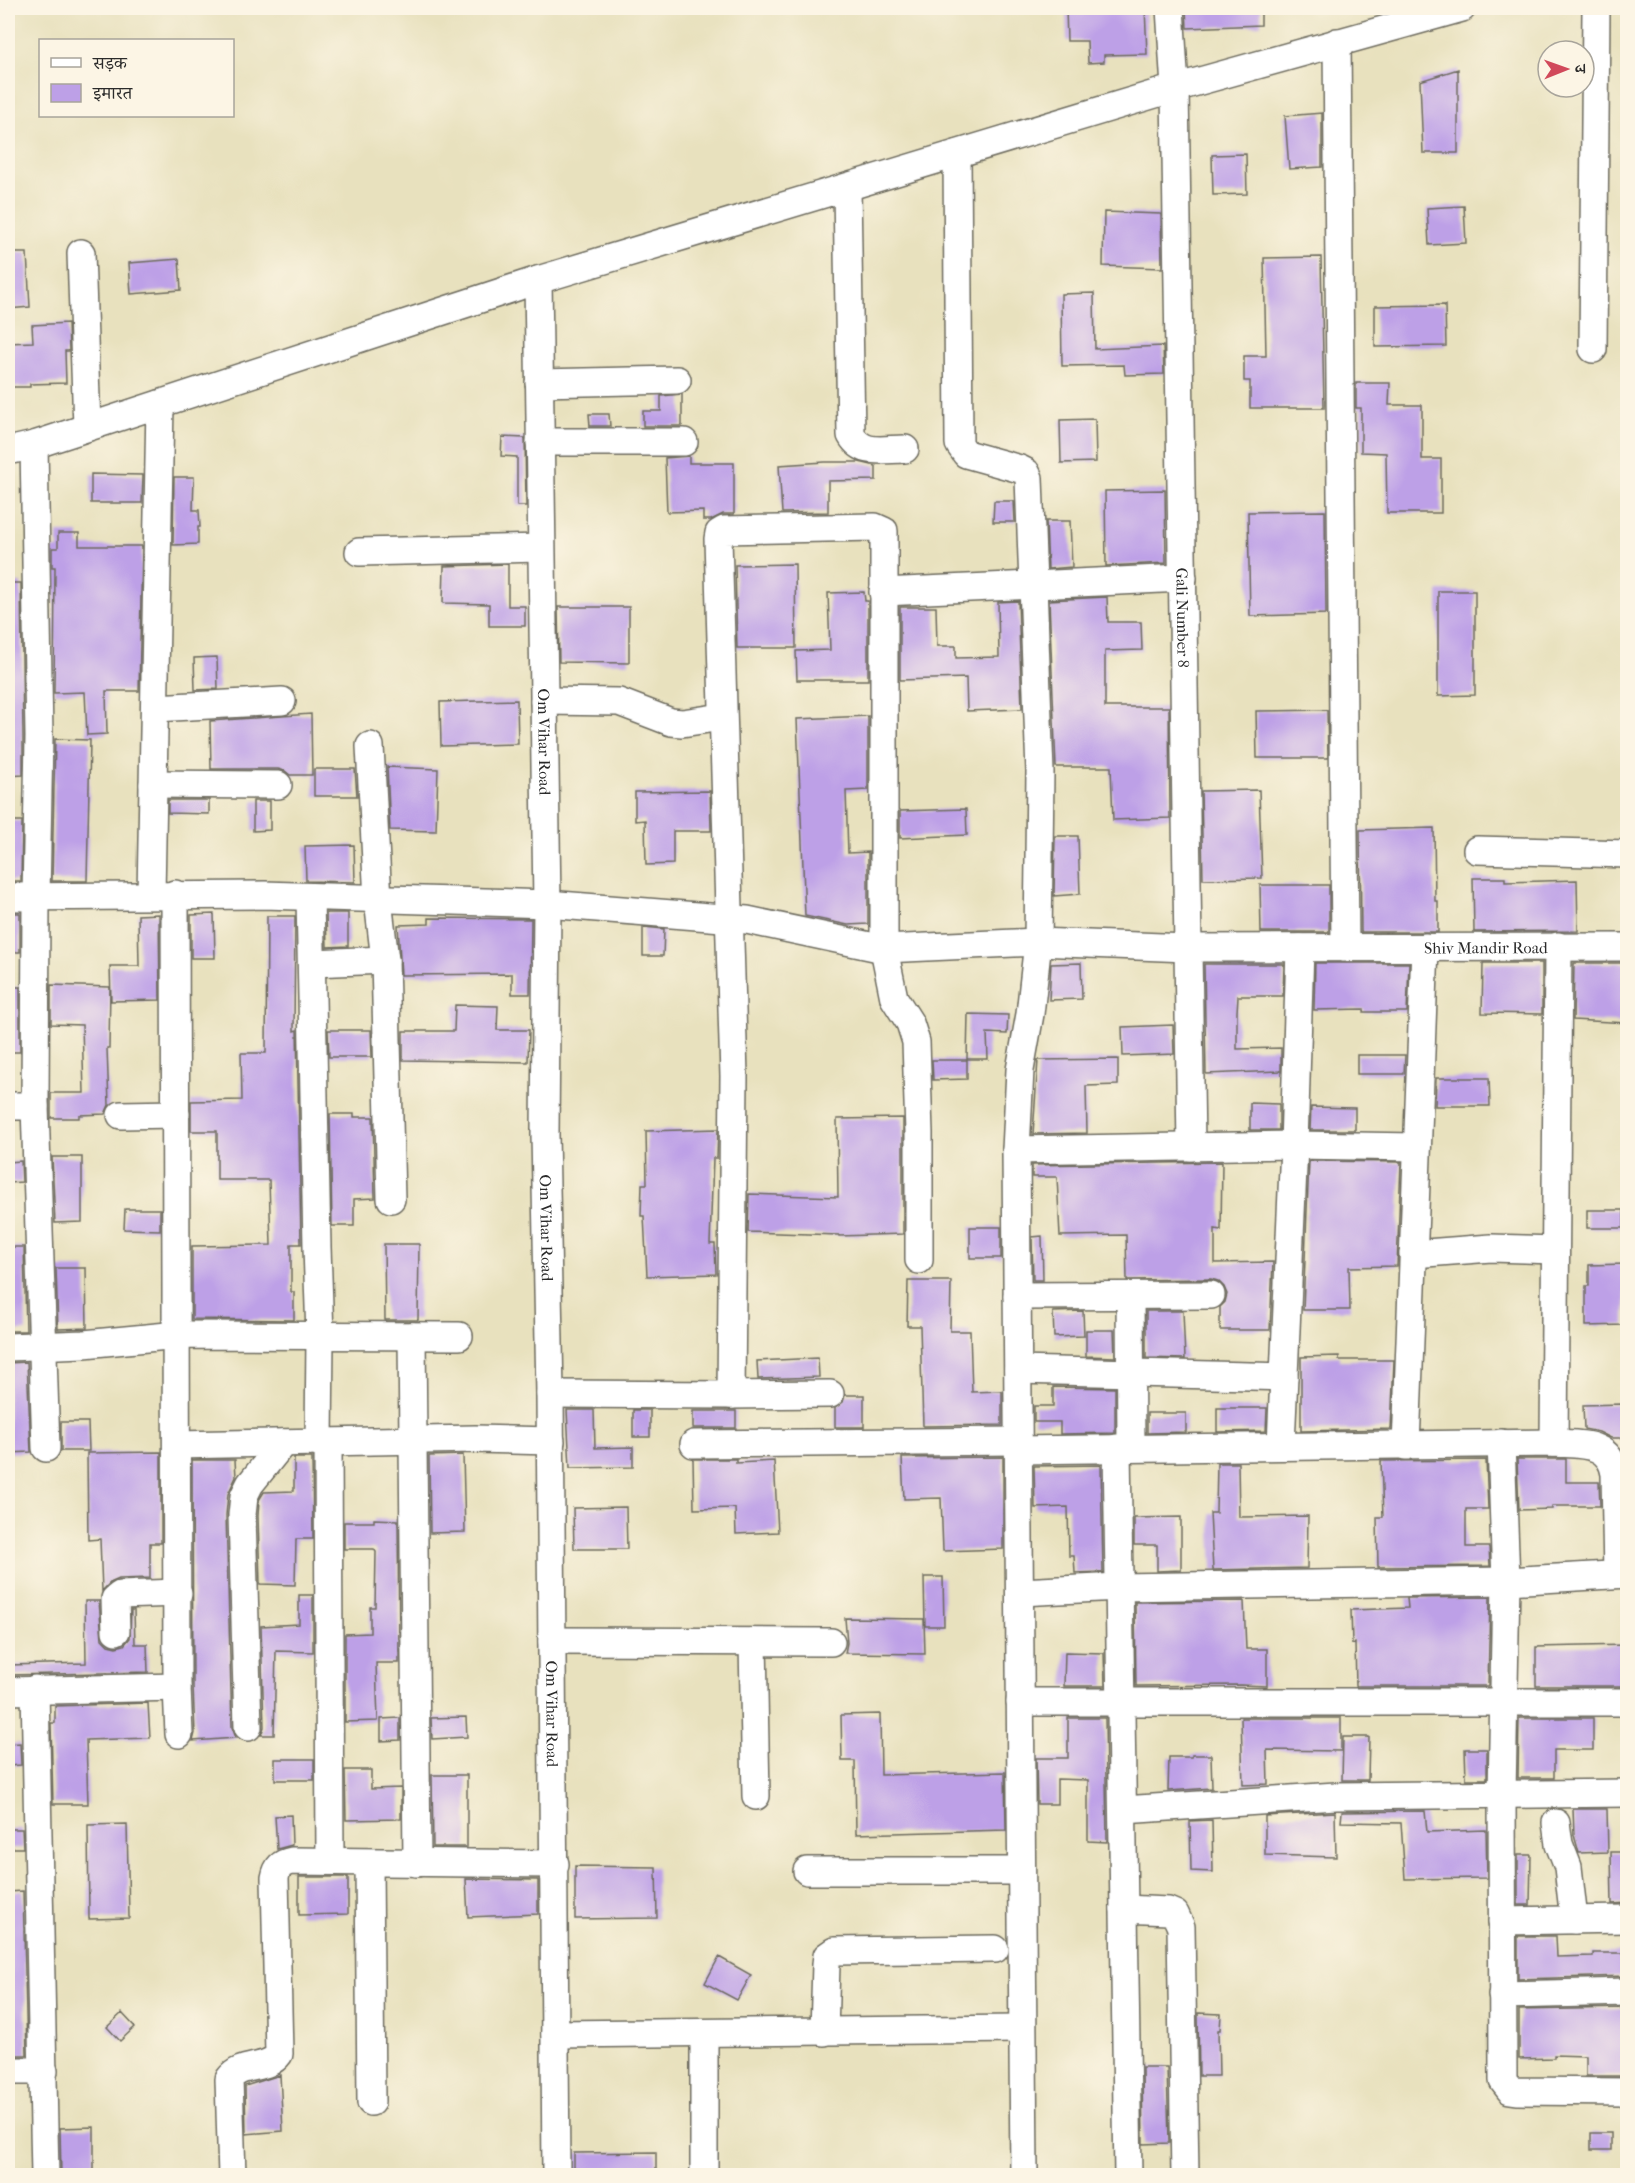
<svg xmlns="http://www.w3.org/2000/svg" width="1635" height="2183" viewBox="0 0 1635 2183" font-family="'IM FELL French Canon','Noto Serif Devanagari',serif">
<rect width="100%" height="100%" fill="#fcf5e5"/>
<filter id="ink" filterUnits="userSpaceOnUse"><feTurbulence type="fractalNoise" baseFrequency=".0167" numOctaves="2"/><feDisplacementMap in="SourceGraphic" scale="12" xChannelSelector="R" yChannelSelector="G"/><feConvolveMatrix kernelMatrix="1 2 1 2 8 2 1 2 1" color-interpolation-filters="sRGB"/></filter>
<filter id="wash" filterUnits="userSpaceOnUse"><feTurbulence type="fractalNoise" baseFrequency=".008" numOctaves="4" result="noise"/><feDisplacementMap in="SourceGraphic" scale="24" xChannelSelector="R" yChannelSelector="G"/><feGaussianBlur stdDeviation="1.35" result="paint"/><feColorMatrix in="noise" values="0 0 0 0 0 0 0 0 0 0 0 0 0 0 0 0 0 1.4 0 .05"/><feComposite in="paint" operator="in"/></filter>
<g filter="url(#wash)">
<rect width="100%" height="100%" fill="#e8e1be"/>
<g id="blocks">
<path fill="#bda0e7" d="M1066,8H1145L1147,54L1104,55V62L1088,63L1087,41H1067Z
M1186,8H1261V25L1187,28Z
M1458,69V153H1423L1420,81Z
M1322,113V167L1289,169L1285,116Z
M1246,154L1247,194L1213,195L1212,155Z
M1464,206L1466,243L1429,245L1427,208Z
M1104,212L1161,214L1162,268L1103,266Z
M8,253H27L30,307L8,309Z
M1321,257L1324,408H1250V381H1244V356H1266L1264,258Z
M179,259L181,290L131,294L129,263Z
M1094,293L1095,349L1163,346L1164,374L1125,375L1124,365L1062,366L1061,294Z
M1445,305L1446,346L1375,347V306Z
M68,323L69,351H65L66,383L30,384V387H8V343L33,342L32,325Z
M1356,383H1390L1389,405H1422V459H1441V513H1387L1386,453L1361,452V408H1356Z
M682,394V426H643V411H661V396Z
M589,414H609L610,426H590Z
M1095,419L1096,462L1061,463L1060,420Z
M502,437L525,438L526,506H517V457L501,456Z
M689,456V463H734V514H723L711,520H703V511L667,512L665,458Z
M825,462H859L876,466V480L828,481V512L782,513L779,465Z
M91,474L143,475L142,503H91Z
M174,477H194L193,510H199L200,527H198V544L173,545Z
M1165,490L1166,563L1106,566L1105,491Z
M994,501H1014L1015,522H993Z
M1325,511L1326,614L1250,616L1248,512Z
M1046,521H1070L1072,567L1048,569Z
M58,533H79V546H142L139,691H106L107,734L87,735L85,692L54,693L55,567H52V548H58Z
M508,564V606H525V626H489V604L443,603L444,566Z
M795,564L796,648H737L735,565Z
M8,583H21L23,737V775L8,776Z
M1438,591H1475V695L1438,696Z
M864,592L865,601H868V680H797L796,651L830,650L828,593Z
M1107,597L1108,622H1141L1142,650L1105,651V707H1169L1170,818L1113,820L1111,767H1056L1049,600Z
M1018,601L1022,709L967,711L966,678L900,680V607H936L937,646H956V658L999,657L998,602Z
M558,607H629V663L559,662Z
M217,657L218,689L195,690L194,658Z
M517,700L518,744L441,746L440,702Z
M1327,710L1328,758H1257L1256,711Z
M311,714L312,775H290L285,771L278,769H211L210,721Z
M868,716V790L846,791L848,853L868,852V924L848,925L805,916L797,719Z
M55,739L90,740L87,881H52Z
M387,767L438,769L436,831L390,830Z
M314,769H355L357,796H314Z
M1259,790L1262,878L1203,879L1201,791Z
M710,791L711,831H673V864L646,865L645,820L635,821V792Z
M168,800H209V814L168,813Z
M253,801H270V830L253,831Z
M966,809L967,835L900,838V811Z
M8,821H22L21,881H8Z
M1434,828L1435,901H1438V932H1361L1360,830Z
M1055,836H1078L1080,894L1054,896Z
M354,845L355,882L306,881L305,846Z
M1473,878H1505V882L1577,880L1578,931L1474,932Z
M1260,885H1329V932H1261Z
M8,913H20V952H8Z
M326,913H348V946L327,947Z
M159,914L160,1000L111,1001L110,966H139L138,915Z
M214,914L215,958H191V915Z
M267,916H295L294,1031L297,1030L301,1244H291V1292H294V1320L192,1319V1246L271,1245L269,1180H217V1131H191V1101L242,1100L241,1053H266Z
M429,918L531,919L530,994H512V974L401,975L398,925L429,924Z
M643,927L664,929L663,956H643Z
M1081,963L1082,999L1049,1000L1051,964Z
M1315,963H1409L1407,1012H1364V1009L1314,1010Z
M1483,963H1542V1014L1482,1013Z
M1574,963H1628V1023L1573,1020Z
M1204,964H1284L1283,996H1238L1237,1012V1049L1281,1048V1071L1206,1074Z
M51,985L110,987L109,1048H107L109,1105L105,1114L79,1115V1118H51V1093H84L82,1025L51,1024Z
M8,987H20V1052H8Z
M455,1005L498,1006L497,1030H529L528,1062L403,1060V1031H454Z
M968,1014L1008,1015L1007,1034L987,1033L988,1059H967Z
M1173,1025L1174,1054L1123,1056L1122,1027Z
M328,1030H371L372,1057H329Z
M1357,1055H1405L1404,1074H1357Z
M1118,1059V1085L1086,1086L1087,1133L1033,1134L1038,1060Z
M932,1060H967V1079L933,1080Z
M1436,1078H1489L1490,1106H1435Z
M1250,1103L1279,1104V1130H1250Z
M1311,1107L1355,1108V1130H1310Z
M330,1114H354V1117H373L375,1198L354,1199V1226H332Z
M903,1118V1234L839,1236V1235L748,1232L749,1194L838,1197L837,1119Z
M718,1129L717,1158H713L710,1244H715L716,1274L647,1276L644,1216H641L642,1184H647L646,1131Z
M52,1157H82V1222L55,1223Z
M21,1161L22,1182L8,1183V1162Z
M1309,1161L1401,1162L1397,1266L1349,1267L1350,1310H1303Z
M1222,1162L1221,1230L1215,1229V1263L1273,1262L1270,1330H1220V1307L1225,1302L1227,1294L1224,1287L1218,1281L1211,1279L1127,1280L1126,1235L1060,1236L1057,1177H1032V1165Z
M125,1209H160V1230L124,1229Z
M1587,1210H1624V1228H1587Z
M970,1227H1001V1258H970Z
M1042,1236L1043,1280H1033L1032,1237Z
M384,1244H419L418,1320H385Z
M8,1247H24L26,1331H8Z
M1626,1264L1625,1325L1586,1326V1286H1589V1265Z
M56,1268H86L87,1328L58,1329Z
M908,1281H951L950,1331H970L972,1392L1002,1391V1425L923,1426L920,1326H907Z
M1083,1311L1084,1336L1054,1337L1053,1312Z
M1146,1311H1183L1185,1359L1146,1358Z
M1086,1330H1114L1115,1357L1086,1356Z
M1339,1356V1360H1394L1391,1429L1301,1431V1357Z
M818,1358L819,1377L758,1379L757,1361Z
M27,1362L31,1452L8,1453V1363Z
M1053,1387L1115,1388V1433L1060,1434V1422H1034V1406H1053Z
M845,1395H864V1427H835V1408L843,1402Z
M1623,1404L1624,1438H1611L1599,1432L1584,1429L1583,1405Z
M1217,1408H1267L1266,1431L1217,1432Z
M567,1410H594L595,1448L633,1447V1467L570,1468Z
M633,1410H650V1437H633Z
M693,1411H736V1428H693Z
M1147,1413H1186V1432L1147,1433Z
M61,1422H88L89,1451H61Z
M161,1452V1543H150V1578L119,1579L110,1583L102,1591L100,1539L88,1540L87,1453Z
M463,1455L465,1532L430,1533L429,1456Z
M1003,1457V1549L943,1551L941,1498L904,1499L902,1458Z
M294,1458H312L313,1539H296L295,1585L260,1584L258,1516L259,1500L264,1492L294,1491Z
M693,1459H736V1463L774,1461L778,1532L736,1534L735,1508L694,1509Z
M1517,1459H1566V1482H1599L1600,1506H1552V1509L1519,1510Z
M192,1460H235L236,1477L228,1494L226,1515L232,1727L236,1738L193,1741L195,1733L193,1687Z
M1486,1460L1488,1509H1466V1547H1489L1490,1566L1378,1567L1377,1517H1383L1381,1461Z
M1217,1463H1238L1239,1517L1308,1516L1307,1568L1213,1570L1210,1513H1216Z
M1101,1465L1103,1572L1075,1573L1074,1556H1069L1068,1507L1035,1508L1034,1466Z
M626,1507L627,1549H574L573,1508Z
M1181,1517V1570L1157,1571V1545H1134V1518Z
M374,1519L398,1520L399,1663H376L378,1721L345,1722V1634L370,1633V1607H375L376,1552L374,1549H344V1522H374Z
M924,1577H943L944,1626H925Z
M299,1595H313V1652L276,1651L274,1735H261L264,1727L261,1626L299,1624Z
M1490,1597L1488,1686H1356L1355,1643L1352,1644L1351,1610L1408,1608L1407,1598Z
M85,1601H99L102,1639L108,1645L116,1647L124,1645L130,1638L131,1610H134L135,1644H147L148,1672L8,1675V1665L86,1663Z
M1244,1601L1246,1649H1267V1686L1240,1685L1136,1686L1135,1602Z
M845,1618L924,1619L925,1654L845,1653L847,1643Z
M1628,1645V1686H1536V1647Z
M1065,1652L1104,1653L1105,1686H1064Z
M148,1703L150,1738L86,1740L88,1804H53L51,1723H55V1706Z
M880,1714L881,1775L1005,1772L1006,1830L856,1834L855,1761H842L841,1715Z
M466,1717L467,1737L432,1739L431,1718Z
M400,1718V1740L381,1741V1719Z
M1068,1718H1105L1107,1842L1088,1841V1780L1057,1779V1804H1037L1036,1758H1068Z
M1241,1718H1341V1751L1267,1750L1268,1784L1243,1785Z
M1519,1718H1593V1750H1554V1778H1518Z
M1343,1737H1369L1368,1780H1342Z
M20,1743L21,1765L8,1766V1744Z
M1465,1749H1487V1779H1466Z
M1192,1755H1211L1212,1788L1168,1791L1169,1757H1192Z
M275,1759H314V1780H275Z
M345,1770H371V1789L401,1788V1819L346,1820Z
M432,1775H467V1847H433Z
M1573,1809H1607L1608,1852L1579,1853L1574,1835Z
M1425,1811L1427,1832L1486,1830L1487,1878L1405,1879L1401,1823L1341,1822L1342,1812Z
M1335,1812L1336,1857L1265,1855V1816Z
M291,1815L292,1845L277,1849L275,1816Z
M1212,1820L1213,1872L1191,1871L1190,1821Z
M127,1824L129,1918L89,1919L88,1825Z
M8,1829H22L23,1848H8Z
M1611,1852H1628V1903L1612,1904Z
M1518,1855H1531L1530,1905H1518Z
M575,1866L656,1867L657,1918L575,1919Z
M299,1877H348V1914L299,1915Z
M466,1879L538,1880V1914L468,1917Z
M23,1891L27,2055H11L10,2007H8V1892Z
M1518,1936H1556L1557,1957L1593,1956V1953H1628V1976L1518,1979Z
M719,1957L751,1975L737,2000L705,1983Z
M1628,2008V2076H1586V2056L1554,2055V2058L1519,2059V2010Z
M122,2013L135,2027L120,2041L107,2027Z
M1198,2013L1221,2014L1220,2030H1218L1219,2076H1199Z
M1142,2067H1167L1169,2143L1143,2144Z
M280,2075L283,2131L246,2134L245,2086Z
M94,2127V2175H61L60,2128Z
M1591,2133H1611V2150H1591Z
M656,2152V2175H574V2153Z"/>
</g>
</g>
<g filter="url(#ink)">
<use href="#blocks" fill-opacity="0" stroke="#6d6b5e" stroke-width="1.5"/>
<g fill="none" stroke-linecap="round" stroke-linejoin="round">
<defs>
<g id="minor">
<path id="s1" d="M1170,8L1175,88L1191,1147"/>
<path d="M1337,42L1345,948"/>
<path d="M957,154L959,444L966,454L1020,469L1026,472L1029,478L1040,772L1038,942L1030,1014L1020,1070L1016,1150L1024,2176"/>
<path d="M847,189L851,435C863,456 883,449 905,449"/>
<path d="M81,253L87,427"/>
<path id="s2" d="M538,280L547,904L545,1134L550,1394L556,2176"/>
<path d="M1593,349L1596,8"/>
<path d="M539,383L677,380"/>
<path d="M540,442H684"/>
<path d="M34,445L39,737L36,898L35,1106L46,1448"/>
<path d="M8,451L34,445L538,280L1175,88L1462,8"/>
<path d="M359,552L541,548"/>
<path d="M883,592L1183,578"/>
<path d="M544,701L619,702L671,722L682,723L722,717"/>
<path d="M155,708L282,701"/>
<path d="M370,746L378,900L385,960L391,1199"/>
<path d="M153,784L278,785"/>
<path d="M1477,850L1628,854"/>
<path d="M175,894L177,1687L179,1734"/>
<path d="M151,895L160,404"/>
<path id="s3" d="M8,897L264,895L547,904L747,920L884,949L1038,942L1187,948L1628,947"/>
<path d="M310,897L317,1247L320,1336L319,1443"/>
<path d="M312,963L385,960"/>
<path d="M8,1106H35"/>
<path d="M121,1115L176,1114"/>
<path d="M1016,1150L1294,1145L1417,1147"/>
<path d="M1413,1254L1491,1248L1554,1250"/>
<path d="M1017,1296L1211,1295"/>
<path d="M1130,1296L1131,1448"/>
<path d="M412,1336L417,1863"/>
<path d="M8,1347L84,1344L178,1335L459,1336"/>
<path d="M1018,1370L1284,1377"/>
<path d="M550,1394L731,1395L830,1394"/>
<path d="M731,1395L734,1076L718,539L719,533L724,530L875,527L884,531V949L894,998L910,1023L916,1042L919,1133V1260"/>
<path d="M328,1443L330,1861"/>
<path d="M1501,1443L1506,1581L1502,1794L1503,2081L1510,2090L1517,2091L1628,2092"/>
<path d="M1554,1443L1558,946"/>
<path d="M694,1444L1018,1441"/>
<path d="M177,1445L475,1439L551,1441"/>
<path d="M1281,1445L1294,1145L1300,948"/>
<path d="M1406,1446L1425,947"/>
<path d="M1117,1448L1128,2176"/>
<path d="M1018,1450L1554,1443C1581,1445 1610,1441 1615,1474L1617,1574"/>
<path d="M1020,1592L1119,1587L1506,1581L1628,1574"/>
<path d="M116,1631L115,1599L120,1595L178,1593"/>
<path d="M552,1641L831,1642"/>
<path d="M753,1642L756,1796"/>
<path d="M35,1689L45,2176"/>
<path d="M8,1691L177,1687"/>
<path d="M1020,1702H1628"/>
<path d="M248,1727L242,1515L244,1496L250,1484L283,1443"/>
<path d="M1123,1810L1336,1796L1628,1793"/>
<path d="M1556,1823L1559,1844L1568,1867L1574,1920"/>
<path d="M369,1863L371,2102"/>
<path d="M807,1871H1021"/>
<path d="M1124,1909L1168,1911L1175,1914L1181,1927L1185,2176"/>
<path d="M1502,1921L1628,1919"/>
<path d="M1502,1995L1628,1992"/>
<path d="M824,2032L826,1964L827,1956L834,1951L995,1949"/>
<path d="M555,2034L1022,2029"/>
<path d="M8,2071H44"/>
<path d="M232,2176L229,2079C241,2062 267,2071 279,2054L275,1878C277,1867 281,1863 292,1861L555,1864"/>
<path d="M704,2176V2033"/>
</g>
</defs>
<use href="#minor" stroke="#6d6b5e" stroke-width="30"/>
<use href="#minor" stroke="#fff" stroke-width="27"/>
</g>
</g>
<g text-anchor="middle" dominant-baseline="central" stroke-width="5" stroke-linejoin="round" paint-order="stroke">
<g font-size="16" fill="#2b2b2b" stroke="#fcf5e5">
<text stroke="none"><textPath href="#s1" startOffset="610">Gali Number 8</textPath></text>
<text stroke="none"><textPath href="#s2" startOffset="462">Om Vihar Road</textPath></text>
<text stroke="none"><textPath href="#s3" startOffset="1482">Shiv Mandir Road</textPath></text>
<text stroke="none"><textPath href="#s2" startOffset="948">Om Vihar Road</textPath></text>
<text stroke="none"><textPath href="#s2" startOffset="1434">Om Vihar Road</textPath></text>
</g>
</g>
<rect width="1635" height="2183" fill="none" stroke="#fcf5e5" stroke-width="30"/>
<rect x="39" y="39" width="195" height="78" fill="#fcf5e5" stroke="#a8a49b" stroke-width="1.5"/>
<rect x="51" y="58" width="30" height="9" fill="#ffffff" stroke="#a8a49b" stroke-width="1.5"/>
<text x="93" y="69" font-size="18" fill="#2b2b2b">सड़क</text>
<rect x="51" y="84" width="30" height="18" fill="#bda0e7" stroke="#a8a49b" stroke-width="1.5"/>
<text x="93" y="99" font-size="18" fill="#2b2b2b">इमारत</text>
<g transform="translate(1566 69) rotate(89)"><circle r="28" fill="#fcf5e5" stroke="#a8a49b" stroke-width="1.5"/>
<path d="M0-4.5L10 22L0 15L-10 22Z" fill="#d1495b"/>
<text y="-9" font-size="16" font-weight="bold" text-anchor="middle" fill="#2b2b2b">उ</text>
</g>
</svg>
